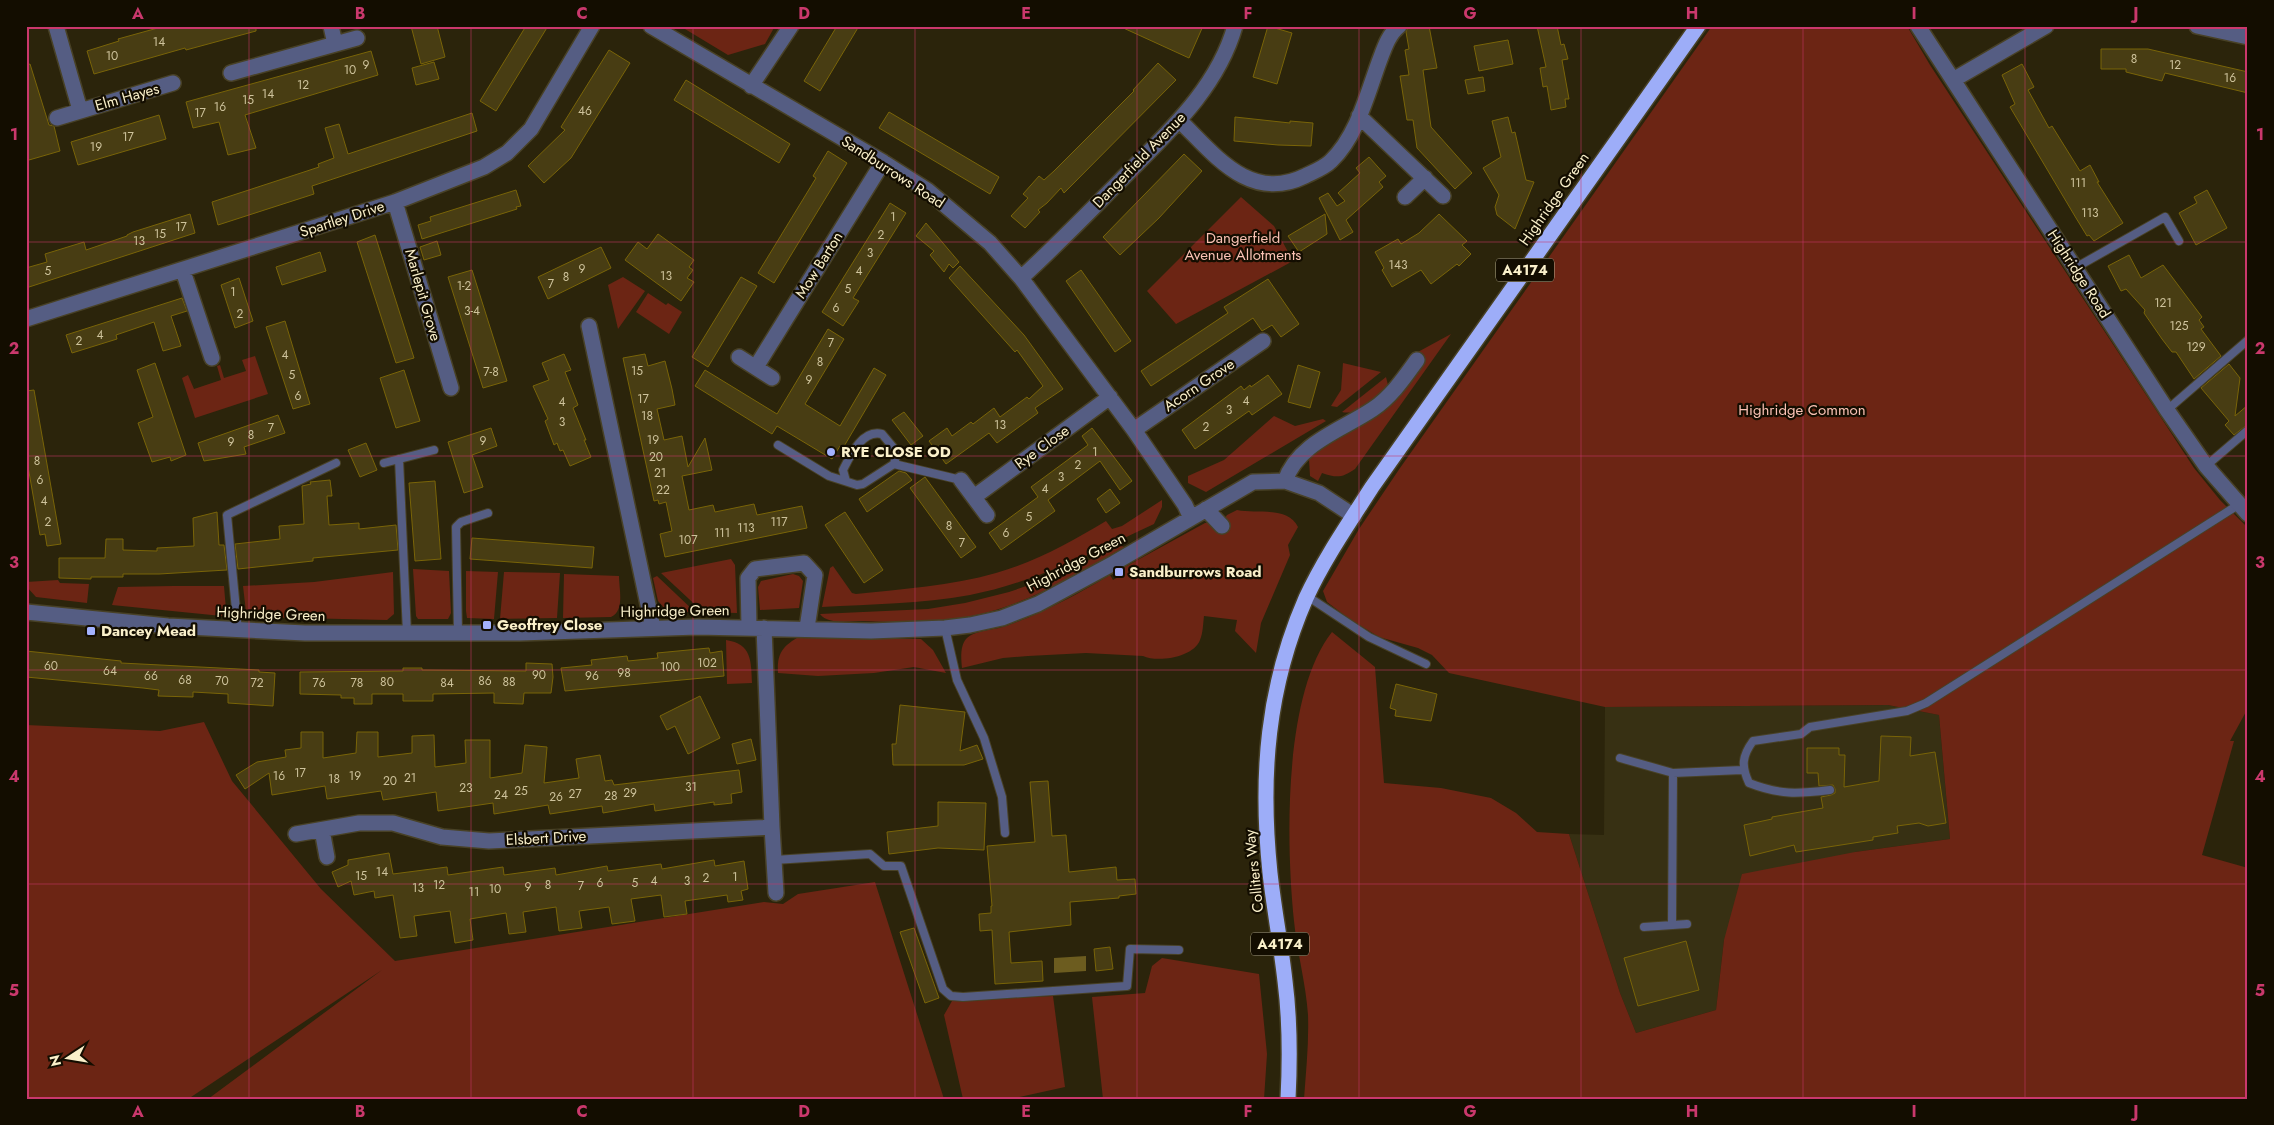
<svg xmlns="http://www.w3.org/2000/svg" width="2274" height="1125" viewBox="0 0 2274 1125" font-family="Jost,sans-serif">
<rect width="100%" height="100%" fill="#2b240b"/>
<path fill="#373013" d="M1888,705L1939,715L1950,839L1855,852L1724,940L1716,1010L1636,1033L1620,993L1569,834L1604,835L1605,707Z"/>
<path fill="#6c2514" d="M680,26H775L765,44L728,55Z
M1712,26H1907L1930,65L2194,468L2220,500L2248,528V708L2230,741H2234L2202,855L2248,868V1099H1304C1306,1071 1309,1043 1308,1015C1306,984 1297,952 1294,921C1286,844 1283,694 1332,632L1375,667L1384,783L1441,788L1491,798L1516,813L1537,832L1569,834L1620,993L1636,1033L1716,1010L1724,940L1742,874L1855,852L1950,839L1939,715L1888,705L1605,707L1449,673L1432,655L1418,648L1379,637L1348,618L1327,602L1323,591L1359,529L1400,468Z
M1241,197L1274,226L1293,261L1176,324L1147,291Z
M623,277L645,291L618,329L608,285Z
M648,293L666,305L668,303L682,312L669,334L636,312Z
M1451,334L1355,469C1342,478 1337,478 1322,473L1318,481L1310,476L1309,459L1316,452L1393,401L1425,359L1416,353Z
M255,356L268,394L195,418L182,378L188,375L194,389L221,380L217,366L220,365L224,378L246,371L242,360Z
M1343,363L1381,372L1337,407L1331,406L1341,390Z
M1386,377L1388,385C1378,398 1359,416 1342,412Z
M1274,416L1295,426L1323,419L1326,421L1206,492L1188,483V476L1224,460Z
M1162,500V507L1154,524C1096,551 1033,583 970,595C921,604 871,604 822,607L830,568L833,566L852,593L856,594C902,589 951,586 996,573C1035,562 1071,542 1106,521L1112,529L1122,526Z
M1237,510C1257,514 1288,506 1298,527L1288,545L1290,555L1261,623L1256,653L1235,631L1237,620L1204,616C1203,624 1203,633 1200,640C1194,657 1158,663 1143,656L1086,653L1028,656L1003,658L962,668C961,659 960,646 966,639C974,630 995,630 1006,626C1043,613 1076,595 1110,575L1113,580L1125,573L1123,568L1205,523H1210L1221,532L1230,526L1224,519L1227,515Z
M1121,546L1125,547C1085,569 1044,595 999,609C956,623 908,623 863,621C851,621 828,625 820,614L928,609L965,603L1009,592L1041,581Z
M731,559L735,565L737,613L703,612L661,573Z
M413,569L449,571L451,613L448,619H418L416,616Z
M466,571L498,572L494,619L467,618L466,611Z
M393,572L394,614L387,620L252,617L246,612L243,586L314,582Z
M504,572L560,573L557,618L500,619Z
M564,574L619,576C619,589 625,611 611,617L563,618Z
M793,574L799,576L803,581L799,608L760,610L758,587L761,581Z
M657,576L695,612H668L658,601L653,578Z
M58,580L60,583L89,584L87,603L36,597L26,586V582Z
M174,586H224L226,610L222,616L112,605L118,587Z
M797,638L921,639L933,650L946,673L914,667L874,673L818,676L778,673C777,656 781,647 797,638Z
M726,640C752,644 751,661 752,683L727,684Z
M204,722L232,781L321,889L395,961L764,902L783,904L798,894L875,882L944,1099H208L382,970L188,1099H26V725L160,731Z
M1162,958L1259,974L1267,1054L1264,1099H1103L1092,997L1145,993L1152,966Z
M1053,996L1065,1087L1010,1099H963L944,1015L952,1001Z"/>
<path fill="#6c5c1f" d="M1086,956V971L1054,973V958Z"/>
<path fill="#483d13" stroke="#796408" d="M165,26H256V31L186,50L185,48L94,74L87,51L119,41L118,39Z
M411,26H437L445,57L421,64Z
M526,26H548L496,111L480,101Z
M837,26H859L820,91L804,81Z
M1119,26H1203L1189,58Z
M1268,26L1292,33L1277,84L1253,77Z
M1429,26L1437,68L1423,70L1431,127L1472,173L1455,189L1417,148L1413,120H1407L1400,76L1409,75L1405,50L1409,49L1406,32L1408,27Z
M1537,26H1557L1561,45L1564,44L1568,59L1562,60L1569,99H1565L1566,107L1551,110L1547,86L1543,87L1540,68L1546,67Z
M1508,40L1513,64L1479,71L1474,46Z
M2101,49H2148L2248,72V93L2165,73L2162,81L2126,72V69H2101Z
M609,50L630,63L571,158L544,183L528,166L565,130L561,127Z
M371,51L378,75L245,115L256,148L228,155L219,122L193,128L186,102Z
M434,62L439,79L416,85L412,68Z
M1158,63L1176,80L1070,187L1064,193L1061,188L1047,203L1038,210L1040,212L1025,228L1011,216L1028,198L1023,194L1039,176L1044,180L1054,171L1134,91L1133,90Z
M30,64L49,125L54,126L60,151L29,160L26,151V65Z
M2022,64L2034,87L2028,90L2049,128L2052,126L2080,171L2090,165L2099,182H2097L2123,223L2094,241L2089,235L2087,236L2076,218L2010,107L2015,104L2002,75Z
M1483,77L1485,91L1468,94L1465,80Z
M686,80L790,144L779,163L674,100Z
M889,112L999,177L990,194L879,128Z
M472,113L477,131L312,186L314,194L218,225L212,202L307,171L319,167L318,164L334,158L325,128L339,124L348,154Z
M159,115L166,139L78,165L71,142Z
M1235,117L1290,123V121L1313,123L1311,146L1278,145L1234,141Z
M1508,117L1512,133L1515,132L1526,180L1534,182L1515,229L1497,215L1495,207L1499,195L1483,168L1501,157L1492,121Z
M828,151L847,163L774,283L758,273L816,178L813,176Z
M1184,154L1202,171L1159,218L1120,255L1103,237Z
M1369,157L1386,176L1379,182L1383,187L1346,220L1353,232L1340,240L1319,198L1328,193L1337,206L1345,201L1338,193L1360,173L1356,168Z
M516,190L521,206L516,207L517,209L422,239L418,225L431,221L430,217Z
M2207,190L2227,228L2196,245L2179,213L2197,203L2194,197Z
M890,203L906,213L853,298L859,301L843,326L822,312Z
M190,214L195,233L26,288V268L47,262L45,254L84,242L86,250L127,236V235L133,232Z
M1325,214L1327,234L1299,252L1288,236Z
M1439,214L1467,241L1462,245L1471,254L1459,266L1457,264L1431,284L1421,270L1392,287L1382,270L1384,268L1375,252L1398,239L1401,244L1419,233Z
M926,223L959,262L953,268L949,264L944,272L930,255L934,251L916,236Z
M658,234L694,260L689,267L693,270L687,278L694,282L681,301L625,260L638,242L647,249Z
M375,235L414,358L396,363L357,242Z
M437,241L441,255L424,260L420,247Z
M601,247L611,268L548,299L538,277Z
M320,252L326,271L282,285L276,267Z
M2129,255L2141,278L2163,265L2202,317L2199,320L2204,327L2201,329L2221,356L2194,379L2176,352H2172L2162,339L2144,313L2145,310L2126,289L2121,291L2108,266Z
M960,266L1024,335L1063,389L1035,408L1038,413L997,443L989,433L946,464L929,441L947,428L952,436L971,422L973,424L994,408L1000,417L1027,397L1029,399L1043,386L1017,350L1015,352L949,278Z
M472,270L507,381L483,388L448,277Z
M1081,270L1131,341L1115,352L1066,281Z
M741,277L757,286L708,367L692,357Z
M239,278L253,321L235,328L221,285Z
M1268,279L1299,324L1281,337L1272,325L1262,331L1253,318L1151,386L1141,371L1228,313L1224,307Z
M182,298L187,311L171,316L181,346L163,351L154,322L116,335L117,339L72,353L66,335Z
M285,321L310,404L293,409L266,327Z
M828,329L844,339L805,404L840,426L874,368L886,375L843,448L840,446L832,459L777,426L772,434L695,386L705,370L777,414Z
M564,354L571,370L565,372L578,405L573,408L586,440H584L591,457L570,466L563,450L560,451L557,443L554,445L545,421L548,419L533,386L549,380L542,363Z
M645,354L648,366L665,361L672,389L675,405L657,409L664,440L682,436L688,467L705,438L712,470L682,476L689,510L713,505L715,512L754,504L757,515L802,506L807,528L665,557L660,534L672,531L666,502L659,504L658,500L654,501L623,358Z
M155,363L186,455L171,461L170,457L152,462L138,423L153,417L137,370Z
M2229,364L2240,378L2235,416L2248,405V424L2234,435L2225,425L2229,421L2201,388Z
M1298,365L1320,372L1310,408L1288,402Z
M404,370L420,421L396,428L380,378Z
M1268,375L1282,394L1252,415L1249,411L1195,449L1182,430L1241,386L1244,390L1250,385L1251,387Z
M34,390L61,544L47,546L45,534L40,535L26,455V391Z
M904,412L923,436L911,445L892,420Z
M278,415L285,433L244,447L246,454L204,461L198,443Z
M491,428L497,446L472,455L483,487L464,493L448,442Z
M1092,428L1132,481L1120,490L1100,461L1048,500L1055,511L1001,550L989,533L1038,497L1031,487L1088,445L1082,436Z
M366,443L377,470L360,477L348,450Z
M899,471L906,473L912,480L867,512L859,499Z
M925,477L976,547L961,558L910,488Z
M330,480L332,496H327L329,525L359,523V529L396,525L398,550L313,558V561L238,569L235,544L280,539L279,526L304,524L302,486L311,484L310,482Z
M435,481L441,559L415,561L409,483Z
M1110,489L1120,503L1106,513L1097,499Z
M217,512L219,545H224L227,570L159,574H123V577H91V579L59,578V558H105L106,539H123V550L157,551V548L194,546L193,518Z
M845,512L883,570L864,583L825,525Z
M472,538L594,547L592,568L470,559Z
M709,648L710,653L722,651L724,676L565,691L561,668L592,665L591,660L627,656L628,661L658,658L657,653Z
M26,651L121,661V663L259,670V672L275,673L273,706L228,703V694L193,692V697L158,696L159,690L143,688L26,677Z
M526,663L552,664L553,677L551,693H524L523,704L494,703V693L433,694V701H403V694H372V704H354V698H341V695L300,694V672L403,671V668H422V670L526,671Z
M1396,684L1437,694L1431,721L1395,716L1396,710L1390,708Z
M700,696L720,738L688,754L675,726L667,730L660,716Z
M900,705L965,712L960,751L977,745L983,759L964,765H893L892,744H896Z
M301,732H323V758L356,753L357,732H378V757L412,753V736L434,735L435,767L466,763L465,740H490V778L522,773L525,745L547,747L544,783L579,778L576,759L600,755L605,781L612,780L614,785L739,770L742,792L731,794L732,803L714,805V802L655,811L654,804L603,813L602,806L550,814L548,805L494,814L493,803L438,811L436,792L383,800L381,791L327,799L325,786L272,795L269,773L245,789L236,775L257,762L286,757L285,750L301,748Z
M1881,736L1911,737L1910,756L1935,752L1946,823L1928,826L1919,823L1897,826L1898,833L1873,837V840L1796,852L1794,845L1750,856L1744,825L1772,819V817L1823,808L1821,797L1831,795L1835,793V789L1833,785L1819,786L1818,773H1807V748H1839V755H1845L1844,787L1879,781Z
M751,739L756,760L737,764L732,744Z
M1048,781L1052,836L1066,835L1069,872L1116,867L1117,880L1135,879L1136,894L1119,896V898L1070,902L1071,925L1009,932L1011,963L1042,961L1043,981L995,984L992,930L980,931L979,914L991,913V906H992L987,846L1035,842L1030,782Z
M938,802L986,803L984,850L938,848L889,854L887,832L938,826Z
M389,853L393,874L447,867L448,875L503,867L504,875L555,868L556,875L607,866L608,871L661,864L662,869L714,860L715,866L744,861L748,889L741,891L743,900L728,902L727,895L685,901L687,914L664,917L661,895L631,899L635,921L612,924L609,907L579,911L582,928L559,931L556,907L523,912L526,932L509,934L506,913L470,919L473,940L455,943L450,911L414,916L417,936L400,938L393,895L375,898L374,891L354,895L351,881L338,887L332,872L348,865V860Z
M914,928L939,998L925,1003L900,932Z
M1686,941L1699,990L1638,1006L1624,958Z
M1110,947L1113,969L1096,971L1094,949Z"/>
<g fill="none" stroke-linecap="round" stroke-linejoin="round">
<defs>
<path id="lane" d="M2075,268L2165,217L2179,241
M2167,410L2248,340
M778,445L829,476L857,485L863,484L894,464L961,480
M399,459L407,633
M384,463L434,450
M2206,466L2248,430
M846,481L843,470C850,456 862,429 882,434L897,452L894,464
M1307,596L1369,637L1426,664
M945,628L957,680L984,738L1002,797L1005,833
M238,631L227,515L336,463
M458,633L456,527L461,522L488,513
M1620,758L1673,773L1742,770
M1830,790C1797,794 1780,795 1749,783C1741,766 1742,756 1753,741L1801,734L1810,727L1907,711L1926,703L2238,505
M774,860L870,854L884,866H901L943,989L951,996L963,997L1127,986L1130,949L1179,950
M1672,925L1673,773
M1644,927L1687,924"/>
<path id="street" d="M56,26L80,110
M331,26L335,44
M651,26L883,162L927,190L990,243L1021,278L1134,430L1185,505L1191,518
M1918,26L2167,410L2206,466L2248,514
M2197,26L2248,37
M231,73L357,38
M1953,80L2046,26
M751,86L791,26
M1359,116L1443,196
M57,118L173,83
M1180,121C1215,155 1250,203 1305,176C1313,172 1324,168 1331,161C1357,136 1367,95 1379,62C1384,49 1388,35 1399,26
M1405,197L1425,178
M395,202L451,388
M183,271L212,358
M1021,278C1055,247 1087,214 1120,181C1165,135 1217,90 1235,26
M26,319L395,202L484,167L507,153L531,129L592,26
M589,326L653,628
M739,357L772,378
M756,367L883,162
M1134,430L1263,341
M961,480L987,515
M1285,481C1298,443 1342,430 1373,409C1392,396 1404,378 1417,360
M974,497L1110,397
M1206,509L1222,526
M26,612L168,626L305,633H520L697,627L871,631L945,628L970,625L1002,618L1038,604L1114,563L1253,482L1285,481L1319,493L1354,516
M749,627L748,578L755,569L804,563L815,575L807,628
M764,628L772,827L776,893
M322,830L327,857
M296,834L359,823H393L442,837L489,841L772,827"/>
<path id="highway" d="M1288,1099C1290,1060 1290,1020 1285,981C1281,945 1274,909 1270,873C1260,776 1267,687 1306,598C1324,559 1349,523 1372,487L1698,26"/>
</defs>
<use href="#lane" stroke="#484126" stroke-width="10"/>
<use href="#street" stroke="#484126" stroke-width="18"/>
<use href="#highway" stroke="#484126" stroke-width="18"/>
<use href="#lane" stroke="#555d83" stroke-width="8"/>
<use href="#street" stroke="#555d83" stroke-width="15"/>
<use href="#highway" stroke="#9dadf8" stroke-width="15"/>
</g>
<path fill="none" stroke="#ca386c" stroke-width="1" stroke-opacity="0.55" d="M249,26V1099M471,26V1099M693,26V1099M915,26V1099M1137,26V1099M1359,26V1099M1581,26V1099M1803,26V1099M2025,26V1099M26,242H2248M26,456H2248M26,670H2248M26,884H2248"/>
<g fill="#a3b2fd" stroke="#130d00" stroke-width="2">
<circle cx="831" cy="452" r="5"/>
<rect x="1114" y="567" width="10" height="10" rx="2.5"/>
<rect x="482" y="620" width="10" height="10" rx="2.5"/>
<rect x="86" y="626" width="10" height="10" rx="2.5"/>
</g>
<g text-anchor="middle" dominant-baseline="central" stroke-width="4.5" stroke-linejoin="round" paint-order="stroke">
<g font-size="12" fill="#cec39c">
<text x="159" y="42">14</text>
<text x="112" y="56">10</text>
<text x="2134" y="59">8</text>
<text x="366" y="65">9</text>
<text x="2175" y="65">12</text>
<text x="350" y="70">10</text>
<text x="2230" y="78">16</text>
<text x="303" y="85">12</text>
<text x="268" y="94">14</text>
<text x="248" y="100">15</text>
<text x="220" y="107">16</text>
<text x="585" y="111">46</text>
<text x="200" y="113">17</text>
<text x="128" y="137">17</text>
<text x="96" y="147">19</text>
<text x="2078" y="183">111</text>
<text x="2090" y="213">113</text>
<text x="893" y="217">1</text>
<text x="181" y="227">17</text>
<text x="160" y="234">15</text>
<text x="881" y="235">2</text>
<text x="139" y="241">13</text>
<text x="870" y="253">3</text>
<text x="1398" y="265">143</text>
<text x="582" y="269">9</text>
<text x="48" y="271">5</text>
<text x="859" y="271">4</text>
<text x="666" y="276">13</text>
<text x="566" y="277">8</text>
<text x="551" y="284">7</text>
<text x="464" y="286">1-2</text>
<text x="848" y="289">5</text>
<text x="233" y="292">1</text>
<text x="2163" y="303">121</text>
<text x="836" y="308">6</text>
<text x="472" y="311">3-4</text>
<text x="240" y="314">2</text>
<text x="2179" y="326">125</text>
<text x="100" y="335">4</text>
<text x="79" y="341">2</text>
<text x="831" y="343">7</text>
<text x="2196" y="347">129</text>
<text x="285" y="355">4</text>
<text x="820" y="362">8</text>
<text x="637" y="371">15</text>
<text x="491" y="372">7-8</text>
<text x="292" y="375">5</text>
<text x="809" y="380">9</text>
<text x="298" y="396">6</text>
<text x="643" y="399">17</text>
<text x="1246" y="401">4</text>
<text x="562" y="402">4</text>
<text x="1229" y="410">3</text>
<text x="647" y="416">18</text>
<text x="562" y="422">3</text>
<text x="1000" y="425">13</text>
<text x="1206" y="427">2</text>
<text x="271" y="428">7</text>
<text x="251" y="435">8</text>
<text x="653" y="440">19</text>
<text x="483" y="441">9</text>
<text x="231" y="442">9</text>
<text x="1095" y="452">1</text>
<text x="656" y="457">20</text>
<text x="37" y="461">8</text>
<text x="1078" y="465">2</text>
<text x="660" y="473">21</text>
<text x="1061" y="477">3</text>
<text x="40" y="480">6</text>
<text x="1045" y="489">4</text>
<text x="663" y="490">22</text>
<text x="44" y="501">4</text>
<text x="1029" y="517">5</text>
<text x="48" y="522">2</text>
<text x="779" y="522">117</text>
<text x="949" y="526">8</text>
<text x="746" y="528">113</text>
<text x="722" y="533">111</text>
<text x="1006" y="533">6</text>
<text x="688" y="540">107</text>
<text x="962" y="543">7</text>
<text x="707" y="663">102</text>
<text x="51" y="666">60</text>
<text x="670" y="667">100</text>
<text x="110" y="671">64</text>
<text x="624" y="673">98</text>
<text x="539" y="675">90</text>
<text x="151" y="676">66</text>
<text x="592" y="676">96</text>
<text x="185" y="680">68</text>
<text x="222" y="681">70</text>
<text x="485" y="681">86</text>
<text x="387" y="682">80</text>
<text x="509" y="682">88</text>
<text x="257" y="683">72</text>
<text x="319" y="683">76</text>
<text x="357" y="683">78</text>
<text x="447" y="683">84</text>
<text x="300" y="773">17</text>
<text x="279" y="776">16</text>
<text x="355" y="776">19</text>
<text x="410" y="778">21</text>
<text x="334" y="779">18</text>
<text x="390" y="781">20</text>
<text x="691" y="787">31</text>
<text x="466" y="788">23</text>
<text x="521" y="791">25</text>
<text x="630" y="793">29</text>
<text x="575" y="794">27</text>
<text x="501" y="795">24</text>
<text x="611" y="796">28</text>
<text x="556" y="797">26</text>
<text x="382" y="872">14</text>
<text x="361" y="876">15</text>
<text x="735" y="877">1</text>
<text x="706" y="878">2</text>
<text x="654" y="881">4</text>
<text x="687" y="881">3</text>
<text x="600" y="883">6</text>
<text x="635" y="883">5</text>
<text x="439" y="885">12</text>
<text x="548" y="885">8</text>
<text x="581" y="886">7</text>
<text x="528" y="887">9</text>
<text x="418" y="888">13</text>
<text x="495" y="889">10</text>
<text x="474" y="892">11</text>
</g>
<g fill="#130d00" stroke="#b5ac8d" stroke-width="1">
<rect x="1496" y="258.5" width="58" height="23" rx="4"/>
<rect x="1251" y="932.5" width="58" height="23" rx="4"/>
</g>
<g font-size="14" font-weight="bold" fill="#faf0ca">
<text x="1525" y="270">A4174</text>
<text x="1280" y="944">A4174</text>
</g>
<g font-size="15" fill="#faf0ca" stroke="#130d00">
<text transform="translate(127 97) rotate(-16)">Elm Hayes</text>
<text transform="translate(1139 160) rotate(-46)">Dangerfield Avenue</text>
<text transform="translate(893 172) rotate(33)">Sandburrows Road</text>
<text transform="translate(1554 199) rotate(-55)">Highridge Green</text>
<text transform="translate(342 219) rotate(-18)">Spartley Drive</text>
<text transform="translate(819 265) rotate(-58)">Mow Barton</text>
<text transform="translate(2079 274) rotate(57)">Highridge Road</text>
<text transform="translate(423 295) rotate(74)">Marlepit Grove</text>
<text transform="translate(1199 385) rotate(-34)">Acorn Grove</text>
<text transform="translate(1042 447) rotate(-36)">Rye Close</text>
<text transform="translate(1076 562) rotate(-28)">Highridge Green</text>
<text transform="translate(675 611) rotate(-1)">Highridge Green</text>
<text transform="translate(271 614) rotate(2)">Highridge Green</text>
<text transform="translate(546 838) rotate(-3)">Elsbert Drive</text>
<text transform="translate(1254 871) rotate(-96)">Colliters Way</text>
</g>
<g font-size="15" fill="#fac2b4" stroke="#130d00">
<text x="1243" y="238">Dangerfield<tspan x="1243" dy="17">Avenue Allotments</tspan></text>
<text x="1802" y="410">Highridge Common</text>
</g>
<g font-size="15" font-weight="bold" fill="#faf0ca" stroke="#130d00" text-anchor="start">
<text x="841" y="452">RYE CLOSE OD</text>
<text x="1129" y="572">Sandburrows Road</text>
<text x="497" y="625">Geoffrey Close</text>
<text x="101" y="631">Dancey Mead</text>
</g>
</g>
<rect width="2274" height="1125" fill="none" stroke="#130d00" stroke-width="55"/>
<g transform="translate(68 1058) rotate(258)" stroke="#130d00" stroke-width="4" paint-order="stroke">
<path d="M0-4L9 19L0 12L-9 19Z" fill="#faf0ca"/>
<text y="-8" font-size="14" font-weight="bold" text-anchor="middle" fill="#faf0ca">N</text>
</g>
<rect x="28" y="28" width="2218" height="1070" fill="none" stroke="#ca386c" stroke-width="2"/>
<g font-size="16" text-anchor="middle" font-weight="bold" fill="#ca386c">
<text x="138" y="19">A</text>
<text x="360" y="19">B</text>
<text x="582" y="19">C</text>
<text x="804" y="19">D</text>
<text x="1026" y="19">E</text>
<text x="1248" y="19">F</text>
<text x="1470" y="19">G</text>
<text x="1692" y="19">H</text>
<text x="1914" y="19">I</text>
<text x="2136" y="19">J</text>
<text x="14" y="140">1</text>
<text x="2260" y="140">1</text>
<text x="14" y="354">2</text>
<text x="2260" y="354">2</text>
<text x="14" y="568">3</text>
<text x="2260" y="568">3</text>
<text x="14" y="782">4</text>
<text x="2260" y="782">4</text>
<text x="14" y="996">5</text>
<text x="2260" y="996">5</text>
<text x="138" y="1117">A</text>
<text x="360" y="1117">B</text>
<text x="582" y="1117">C</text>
<text x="804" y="1117">D</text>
<text x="1026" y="1117">E</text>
<text x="1248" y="1117">F</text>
<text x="1470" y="1117">G</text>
<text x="1692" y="1117">H</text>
<text x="1914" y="1117">I</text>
<text x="2136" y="1117">J</text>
</g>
</svg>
